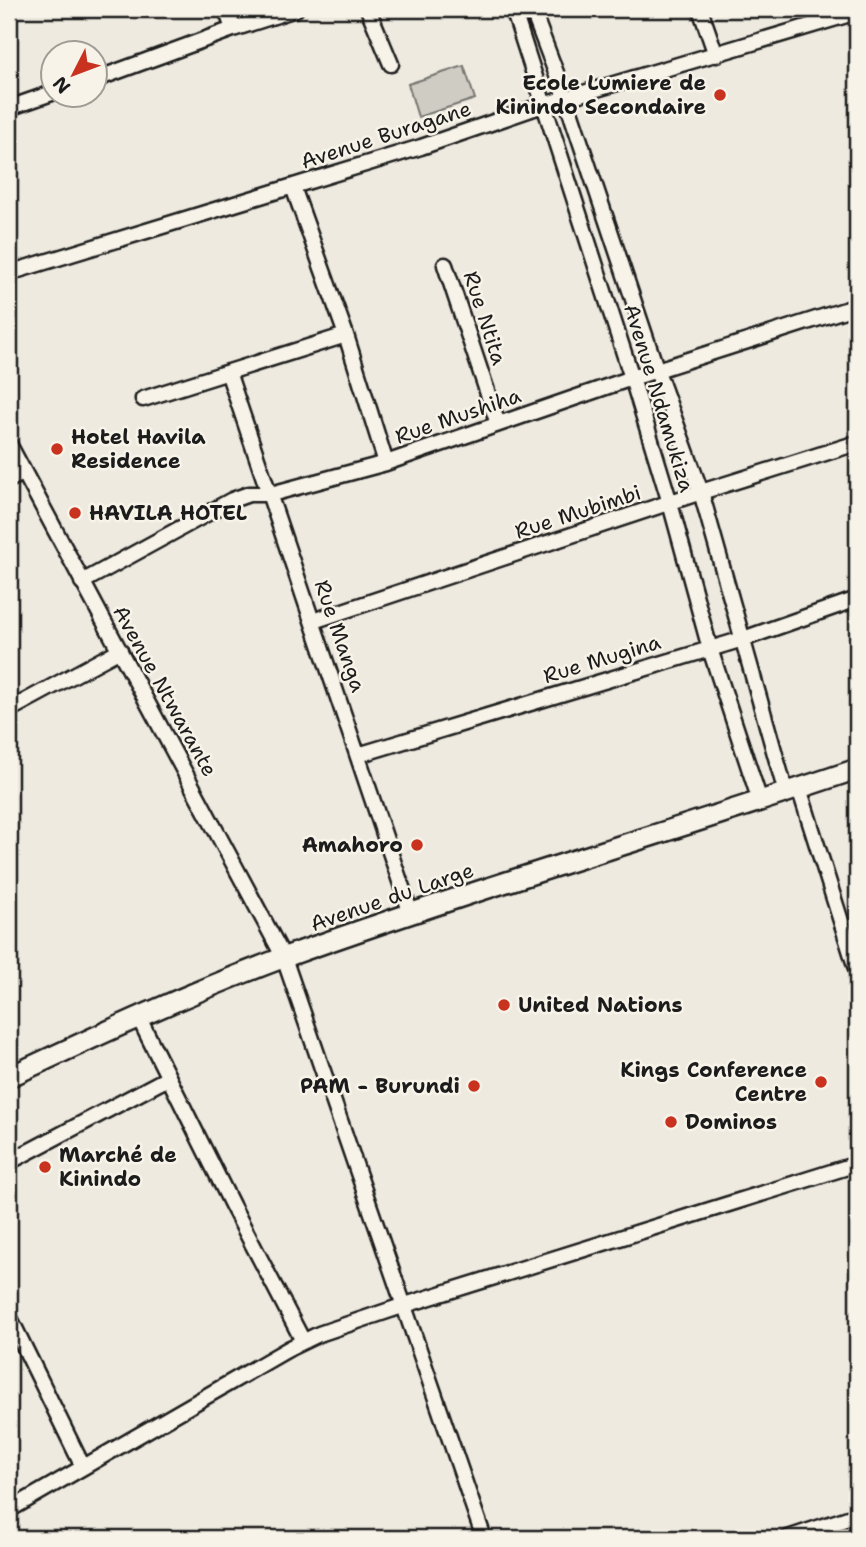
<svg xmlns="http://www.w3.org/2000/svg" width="866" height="1547" viewBox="0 0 866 1547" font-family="'Shantell Sans',sans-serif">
<rect width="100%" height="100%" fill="#eeeae0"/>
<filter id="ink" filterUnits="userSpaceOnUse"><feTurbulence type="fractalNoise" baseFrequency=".0143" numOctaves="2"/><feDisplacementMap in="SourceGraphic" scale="14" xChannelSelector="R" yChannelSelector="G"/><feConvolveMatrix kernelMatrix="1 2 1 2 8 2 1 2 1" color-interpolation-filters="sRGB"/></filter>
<g filter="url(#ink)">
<path fill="#cfccc3" stroke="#767470" stroke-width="2" d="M464,66L475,99L418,117L408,84Z"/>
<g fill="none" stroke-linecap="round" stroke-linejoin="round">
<defs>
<path id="street" d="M226,9L233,29
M368,9L391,64
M513,9L632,378L670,503L710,649L760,801
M532,9L566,99L657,371L701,492L786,793
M700,9L716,55
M94,80L233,29L296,9
M9,108L52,93
M293,187L346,335L386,463
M445,265L498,424
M9,273L421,147L543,105L857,12
M228,372L411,914
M143,399L346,335
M9,444L284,958L484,1538
M9,480L24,472
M82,582L232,500L249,494H271L386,463L632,378L857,306
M313,621L701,492L857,443
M9,710L120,650
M358,755L743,639L857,599
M799,788L857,972
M138,1016L232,1205L303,1341
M9,1162L168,1078
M9,1316L83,1467
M9,1510L290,1348L319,1334L405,1305L857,1164
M788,1538L857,1515"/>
<path id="secondary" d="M9,1077C100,1034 191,992 285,957C474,889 667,833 857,769"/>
</defs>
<use href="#street" stroke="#1c1c1c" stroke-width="19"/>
<use href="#secondary" stroke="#1c1c1c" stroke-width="24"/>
<use href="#street" stroke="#f7f3e8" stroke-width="14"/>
<use href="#secondary" stroke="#f7f3e8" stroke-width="19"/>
</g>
</g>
<g fill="#c8321e" stroke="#f7f3e8" stroke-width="2.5">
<circle cx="720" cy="95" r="7"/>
<circle cx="57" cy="449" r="7"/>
<circle cx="75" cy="513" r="7"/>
<circle cx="417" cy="845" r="7"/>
<circle cx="504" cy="1005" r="7"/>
<circle cx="821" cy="1082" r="7"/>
<circle cx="474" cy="1086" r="7"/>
<circle cx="671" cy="1122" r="7"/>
<circle cx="45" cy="1167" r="7"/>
</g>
<g text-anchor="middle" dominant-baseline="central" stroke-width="5" stroke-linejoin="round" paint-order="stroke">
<g font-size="21" font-weight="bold" fill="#1c1c1c" stroke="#f7f3e8" text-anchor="start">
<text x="706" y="83" text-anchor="end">Ecole Lumiere de<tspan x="706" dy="24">Kinindo Secondaire</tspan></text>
<text x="71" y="437">Hotel Havila<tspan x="71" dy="24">Residence</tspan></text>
<text x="89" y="513">HAVILA HOTEL</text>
<text x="403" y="845" text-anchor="end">Amahoro</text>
<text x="518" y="1005">United Nations</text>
<text x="807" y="1070" text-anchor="end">Kings Conference<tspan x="807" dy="24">Centre</tspan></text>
<text x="460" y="1086" text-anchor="end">PAM - Burundi</text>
<text x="685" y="1122">Dominos</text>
<text x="59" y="1155">Marché de<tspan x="59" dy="24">Kinindo</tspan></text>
</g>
<g font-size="21" fill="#1c1c1c" stroke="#f7f3e8">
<text transform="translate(386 135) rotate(-18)">Avenue Buragane</text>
<text transform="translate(485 318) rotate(72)">Rue Ntita</text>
<text transform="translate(659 398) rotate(73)">Avenue Ndamukiza</text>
<text transform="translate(458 416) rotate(-19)">Rue Mushiha</text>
<text transform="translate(578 512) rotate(-18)">Rue Mubimbi</text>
<text transform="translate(340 636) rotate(71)">Rue Manga</text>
<text transform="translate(602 659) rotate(-17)">Rue Mugina</text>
<text transform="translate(165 691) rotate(61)">Avenue Ntwarante</text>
<text transform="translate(392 897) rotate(-19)">Avenue du Large</text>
</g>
</g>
<rect width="866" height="1547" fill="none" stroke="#f7f3e8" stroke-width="35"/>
<rect x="18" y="18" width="831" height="1512" fill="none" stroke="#1c1c1c" stroke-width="2.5" filter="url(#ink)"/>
<g transform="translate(74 74) rotate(228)"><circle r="33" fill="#f7f3e8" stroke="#9f9d96" stroke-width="2"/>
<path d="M0-5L12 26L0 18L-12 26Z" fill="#c8321e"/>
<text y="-10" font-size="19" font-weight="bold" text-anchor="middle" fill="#1c1c1c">N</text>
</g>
</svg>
